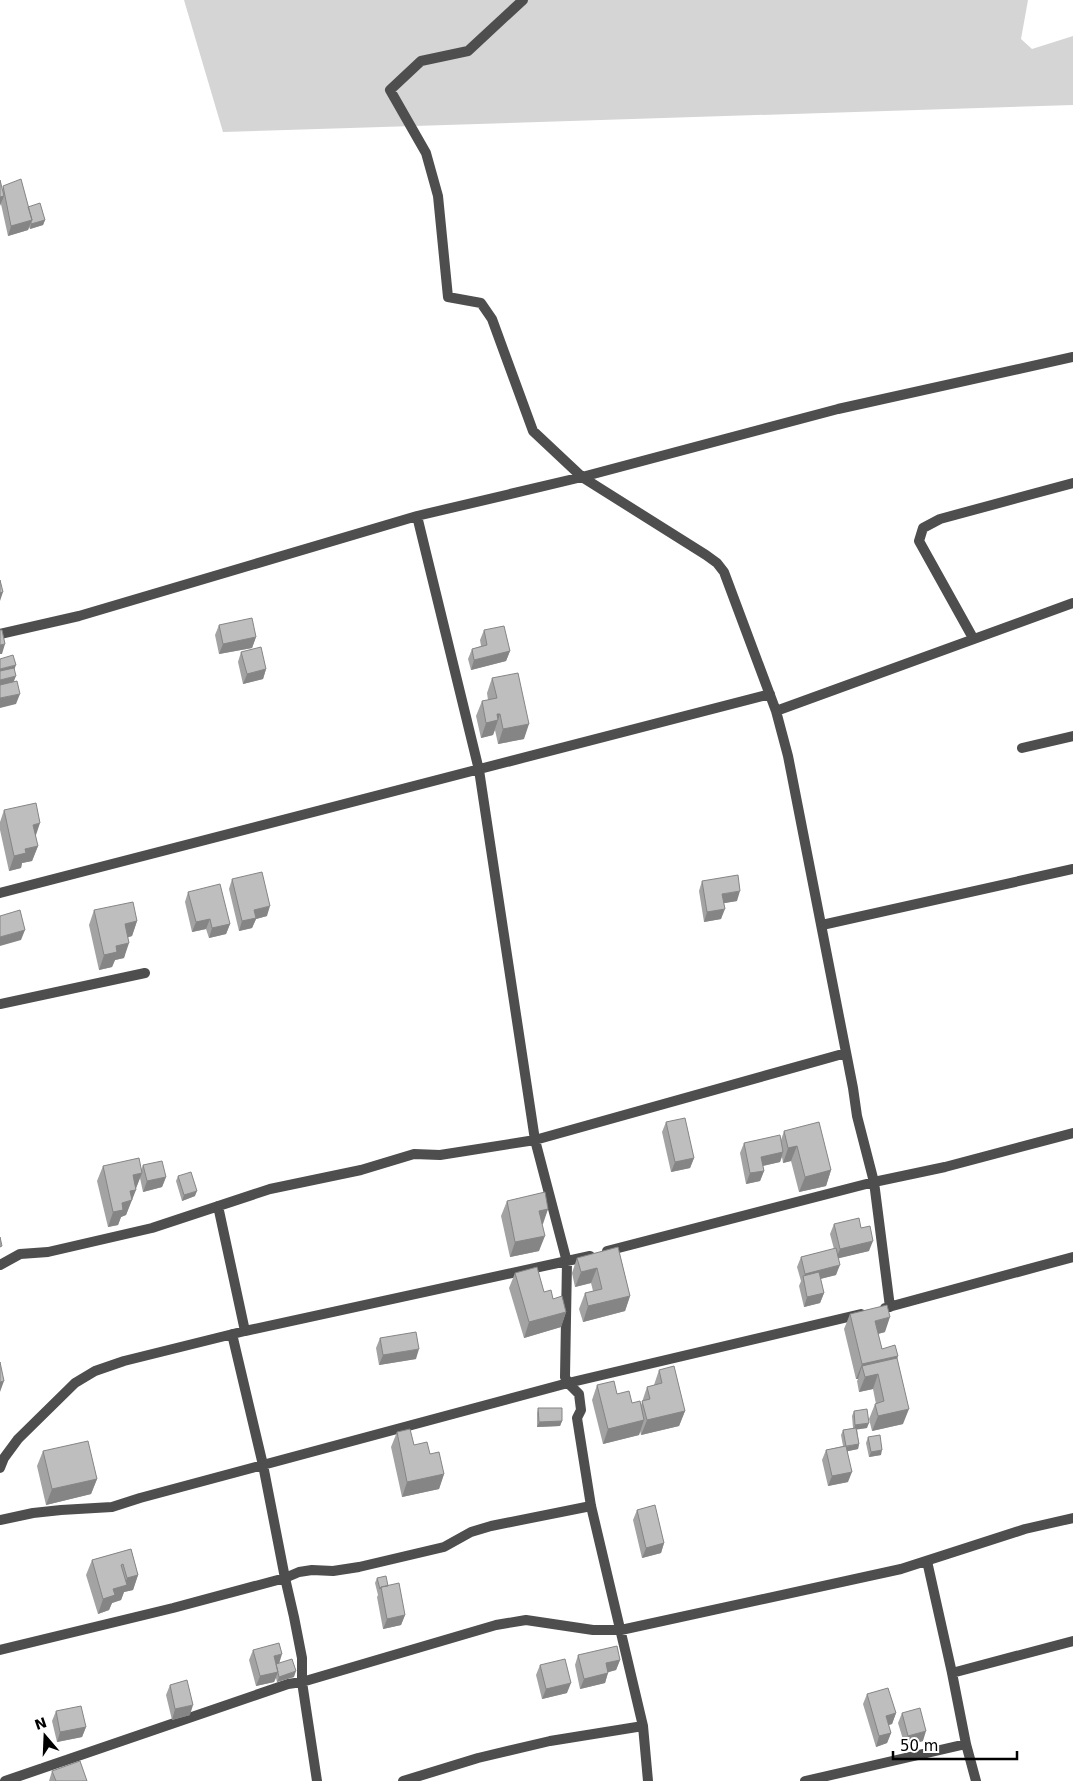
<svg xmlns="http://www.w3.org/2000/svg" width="1073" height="1781" viewBox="0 0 1073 1781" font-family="'DejaVu Sans',sans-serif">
<rect width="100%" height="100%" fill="#fff"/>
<path fill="#d5d5d5" d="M184,0H1028L1021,39L1032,49L1073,36V105L223,132Z"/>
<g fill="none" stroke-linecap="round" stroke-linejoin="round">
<path stroke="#4e4e4e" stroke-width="10" d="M523,0L468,51L421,61L390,90L426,153L438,196L448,297L481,303L492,319L533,431L582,477L706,555L717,563L724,572L776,711L788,756L853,1088L857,1116L874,1182L890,1307
M417,516L479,770L535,1140L846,1053
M0,634L79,616L417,516L582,477L838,409L1073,357
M973,638L919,541L923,528L940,519L1073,483
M776,711L1073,603
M1022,748L1073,736
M0,893L770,694
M822,925L1073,869
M0,1004L145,973
M218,1206L245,1331
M607,1251L874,1182L945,1167L1073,1133
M0,1265L20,1254L48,1252L152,1228L270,1189L361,1170L414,1154L440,1155L535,1140L567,1262L565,1377L568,1383L579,1394L581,1410L577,1418L591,1506L643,1726L648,1781
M885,1308L1073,1257
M0,1468L4,1458L18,1439L75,1383L95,1371L124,1361L245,1331L590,1256
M0,1520L33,1513L61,1510L112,1507L140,1498L568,1383L861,1314
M927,1561L952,1673
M0,1650L173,1608L285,1578L299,1572L312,1570L333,1571L359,1567L444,1547L471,1532L491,1526L591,1506
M966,1744L976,1781
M5,1781L288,1684L302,1682V1658L294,1617L285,1578L263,1465L232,1334
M317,1781L302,1682L496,1625L526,1620L593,1630H621L901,1569L1025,1529L1073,1518
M403,1781L478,1758L550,1741L643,1726
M805,1781L966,1744L952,1673L1073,1641"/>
</g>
<path fill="#a3a3a3" d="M3,186L45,220L43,225L30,229L29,227L28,230L8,236L1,204Z
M219,625L256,637L252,648L219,654L215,635Z
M484,630L510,651L506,661L471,670L468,659L472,649L481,646L480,640Z
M241,652L266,669L263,679L243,684L238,662Z
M492,678L524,739L498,744L495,730L493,735L481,738L476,716L482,701L488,700L487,693Z
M4,810L38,846L32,861L22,863L21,868L9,871L0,830V822Z
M232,879L267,916L256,919L252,928L239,931L229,889Z
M702,881L737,901L724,903L721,919L704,922L699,891Z
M188,892L230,924L226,934L209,938L206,929L192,932L185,902Z
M94,910L137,921L132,936L128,937L124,958L115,960L112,967L99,970L89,925Z
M666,1122L694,1158L690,1168L671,1172L662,1132Z
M784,1131L831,1170L826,1186L799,1192L791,1161L783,1163L782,1157L780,1162L763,1166L764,1171L760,1181L746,1184L740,1153L744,1143L781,1140Z
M143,1165L166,1177L162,1187L143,1192L140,1178L126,1215L121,1217L118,1225L108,1227L97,1181L103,1166L141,1170Z
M178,1176L195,1196L182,1201L176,1181Z
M507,1201L548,1209L542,1224L539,1251L510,1257L501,1216Z
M834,1224L861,1228L869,1251L838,1258L836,1275L820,1279L824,1293L820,1303L804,1307L799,1286L801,1281L797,1267L801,1257L834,1249L830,1234Z
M618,1247L630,1296L625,1311L583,1322L579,1309L585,1293L593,1291L591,1283L575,1287L572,1273L577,1258Z
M515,1273L544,1292L566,1312L561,1327L524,1338L509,1288Z
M850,1314L885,1332L878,1334L882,1349L898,1356L897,1359L903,1424L872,1431L869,1419L875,1404H876L873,1389L859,1392L857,1381L858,1379H856L844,1329Z
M380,1338L416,1359L379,1365L376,1348Z
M659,1370L685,1411L679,1426L641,1435L640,1431L639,1435L603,1444L592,1400L597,1385L617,1394L632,1403L641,1405L647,1387L654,1385Z
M538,1408L562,1421L560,1426L537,1427V1413Z
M854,1411L867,1428L857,1429L859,1444L858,1449L848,1451V1482L828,1486L822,1460L826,1450L843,1446L841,1435L843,1430L853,1428L852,1416Z
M397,1432L414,1445L430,1454L444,1474L439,1489L402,1497L391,1447Z
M868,1437L881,1455L869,1457L866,1443Z
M43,1451L97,1479L91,1494L46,1505L37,1466Z
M637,1510L664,1543L661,1553L642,1558L633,1520Z
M131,1549L138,1575L133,1590L124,1592L121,1600L112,1603L109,1610L98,1614L86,1575L92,1560Z
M377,1578L388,1586L405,1615L401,1625L383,1629L377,1597L378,1595L375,1583Z
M253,1650L279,1663L294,1677L277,1682L276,1678L274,1682L256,1686L249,1660Z
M578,1655L620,1660L616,1670L608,1672L605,1683L580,1689L575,1665Z
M540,1665L567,1693L542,1699L536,1675Z
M170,1685L190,1715L172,1720L166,1695Z
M867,1694L896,1713L892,1724L888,1725L891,1733L887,1743L876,1747L863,1704Z
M56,1711L86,1727L82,1737L57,1742L52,1721Z
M902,1713L923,1741L905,1746L898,1723Z
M52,1771L87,1781H49Z"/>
<path fill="#858585" d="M4,196L0,206V197Z
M32,220L28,230L8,236L11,226Z
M45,220L43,225L30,229L31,224Z
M3,592L0,601V593Z
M256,637L252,648L219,654L223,644Z
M5,644L2,654H0V645Z
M510,651L506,661L471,670L474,660Z
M16,665L12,676L0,678V669Z
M266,669L263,679L243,684L247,674Z
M16,676L12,686L0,689V680Z
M20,694L16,704L0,708V698Z
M497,714H500L493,735L481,738L486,723Z
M529,724L524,739L498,744L503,729Z
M40,823L35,838L33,825Z
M38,846L32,861L22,863L21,868L9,871L14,856L25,849Z
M740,891L737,901L719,904L722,894Z
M270,906L267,916L256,919L252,928L239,931L242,921L254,910Z
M725,909L721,919L704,922L707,912Z
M210,919L206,929L192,932L196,922Z
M137,921L132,936L120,940L125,924Z
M230,924L226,934L209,938L212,928Z
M25,930L21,940L0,946V937Z
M129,943L124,958L115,960L112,967L99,970L104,955L116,946Z
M797,1146L791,1161L783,1163L788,1148Z
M783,1152L780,1162L757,1167L761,1157Z
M694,1158L690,1168L671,1172L675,1162Z
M831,1170L826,1186L799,1192L805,1177Z
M764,1171L760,1181L746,1184L750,1173Z
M142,1173L136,1188L128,1190L133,1175Z
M166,1177L162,1187L143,1192L147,1181Z
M136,1190L126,1215L121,1217L118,1225L108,1227L113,1212L130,1191Z
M197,1191L195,1196L182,1201L184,1195Z
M548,1209L543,1224L534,1226L539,1211Z
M545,1236L539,1251L510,1257L515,1242Z
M873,1241L869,1251L836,1259L840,1249Z
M840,1265L836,1275L804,1283L803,1279L805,1274Z
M597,1268L591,1283L575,1287L581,1272Z
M824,1293L820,1303L804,1307L807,1297Z
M630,1296L625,1311L583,1322L588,1306Z
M566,1312L561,1327L524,1338L529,1322Z
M890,1317L885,1332L870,1336L875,1321Z
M419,1349L416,1359L379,1365L383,1355Z
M898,1356L892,1371L878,1374L873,1389L859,1392L865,1377L862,1366L858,1379H856L862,1364Z
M4,1381L0,1392V1382Z
M909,1409L903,1424L872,1431L878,1416Z
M685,1411L679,1426L641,1435L647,1420Z
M644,1420L639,1435L603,1444L608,1429Z
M562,1421L560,1426L537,1427L539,1422Z
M869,1423L867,1428L854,1430L855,1425Z
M859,1444L858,1449L844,1452L846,1447Z
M882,1450L881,1455L869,1457L871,1452Z
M852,1472L848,1482L828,1486L832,1476Z
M444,1474L439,1489L402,1497L407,1482Z
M97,1479L91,1494L46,1505L52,1489Z
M664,1543L661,1553L642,1558L646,1548Z
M138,1575L133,1590L124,1592L121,1600L112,1603L109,1610L98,1614L103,1599L113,1589L124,1586L127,1578Z
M405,1615L401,1625L383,1629L387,1619Z
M282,1654L279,1664L270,1666L274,1656Z
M620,1660L616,1670L602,1674L606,1663Z
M296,1671L294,1677L277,1682L279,1677Z
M278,1672L274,1682L256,1686L260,1676Z
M608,1673L605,1683L580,1689L584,1679Z
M571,1683L567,1693L542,1699L546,1689Z
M193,1705L190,1715L172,1720L175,1709Z
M896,1713L892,1724L882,1727L886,1716Z
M86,1727L82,1737L57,1742L60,1732Z
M926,1731L923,1741L905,1746L908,1736Z
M891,1733L887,1743L876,1747L879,1736Z"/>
<path fill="#bebebe" stroke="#858585" d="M21,179L32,220L11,226L3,186Z
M0,180L4,196L0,197Z
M40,203L45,220L31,224V222L32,220L28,207Z
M0,580L3,592L0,593Z
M252,618L256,637L223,644L219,625Z
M504,626L510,651L474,660L472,649L487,645L484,630Z
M0,630H2L5,644L0,645Z
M261,647L266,669L247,674L241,652Z
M13,655L16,665L0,669V659Z
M14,668L16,676L0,680V671Z
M518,673L529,724L503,729L500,714H497L498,720L486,723L482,701L497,698L492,678Z
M17,681L20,694L0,698V685Z
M36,803L40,823L33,825L38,846L25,849L26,853L14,856L4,810Z
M262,872L270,906L254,910L256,918L242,921L232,879Z
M738,875L740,891L722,894L725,909L707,912L702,881Z
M220,884L230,924L212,928L210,919L196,922L188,892Z
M133,902L137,921L125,924L129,943L116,946L117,952L104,955L94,910Z
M20,910L25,930L0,937V916Z
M685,1118L694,1158L675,1162L666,1122Z
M819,1122L831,1170L805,1177L797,1146L788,1148L784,1131Z
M780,1135L783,1152L761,1157L764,1171L750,1173L744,1143Z
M139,1158L142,1173L133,1175L136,1190L130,1191L132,1200L122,1203L123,1210L113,1212L103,1166Z
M162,1161L166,1177L147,1181L143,1165Z
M191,1172L197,1191L184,1195L178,1176Z
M545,1192L548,1209L539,1211L545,1236L515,1242L507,1201Z
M859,1218L861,1228L870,1226L873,1241L840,1249L834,1224Z
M0,1237L2,1246L0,1247Z
M618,1247L630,1296L588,1306L585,1293L602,1289L597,1268L581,1272L577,1258Z
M836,1248L840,1265L805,1274L801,1257Z
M537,1267L544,1292L551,1290L553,1299L562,1296L566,1312L529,1322L515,1273Z
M819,1272L824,1293L807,1297L803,1276Z
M887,1305L890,1317L875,1321L882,1349L895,1345L898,1356L862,1364L850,1314Z
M416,1332L419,1349L383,1355L380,1338Z
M897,1358L909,1409L878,1416L875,1404L884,1401L878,1374L865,1377L862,1366Z
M0,1362L4,1381L0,1382Z
M674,1366L685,1411L647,1420L642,1401L650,1399L647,1387L662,1383L659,1370Z
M614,1381L617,1394L629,1391L632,1403L640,1401L644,1420L608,1429L597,1385Z
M538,1408H562V1421L539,1422Z
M867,1409L869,1423L855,1425L854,1411Z
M856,1428L859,1444L847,1446H846L843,1430Z
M410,1429L414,1445L427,1442L430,1454L439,1452L444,1474L407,1482L397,1432Z
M880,1435L882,1450L871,1452L868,1437Z
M88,1441L97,1479L52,1489L43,1451Z
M846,1446L852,1472L832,1476L826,1450Z
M655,1505L664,1543L646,1548L637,1510Z
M131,1549L138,1575L127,1578L123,1564L121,1565L127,1585L113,1589L115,1595L103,1599L92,1560Z
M386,1576L388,1586L381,1587L380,1589L377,1578Z
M399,1583L405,1615L387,1619L381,1587Z
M279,1643L282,1654L274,1656L278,1672L260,1676L253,1650Z
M617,1646L620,1660L606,1663L608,1673L584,1679L578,1655Z
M292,1659L296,1671L279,1677L276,1664Z
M565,1659L571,1683L546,1689L540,1665Z
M187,1680L193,1705L175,1709L170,1685Z
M888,1688L896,1713L886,1716L891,1733L879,1736L867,1694Z
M81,1706L86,1727L60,1732L56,1711Z
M920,1708L926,1731L908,1736L902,1713Z
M80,1761L87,1781H56L52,1771Z"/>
<g transform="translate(45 1736) rotate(341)" stroke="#ffffff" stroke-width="4" paint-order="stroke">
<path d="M0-4L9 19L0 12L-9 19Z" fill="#000000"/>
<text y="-8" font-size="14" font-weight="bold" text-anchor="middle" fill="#000000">N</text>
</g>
<path d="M893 1751v8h124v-8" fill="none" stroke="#000000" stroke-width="2.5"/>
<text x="900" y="1751" font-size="15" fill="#000000" stroke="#ffffff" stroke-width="4" paint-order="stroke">50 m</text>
</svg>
